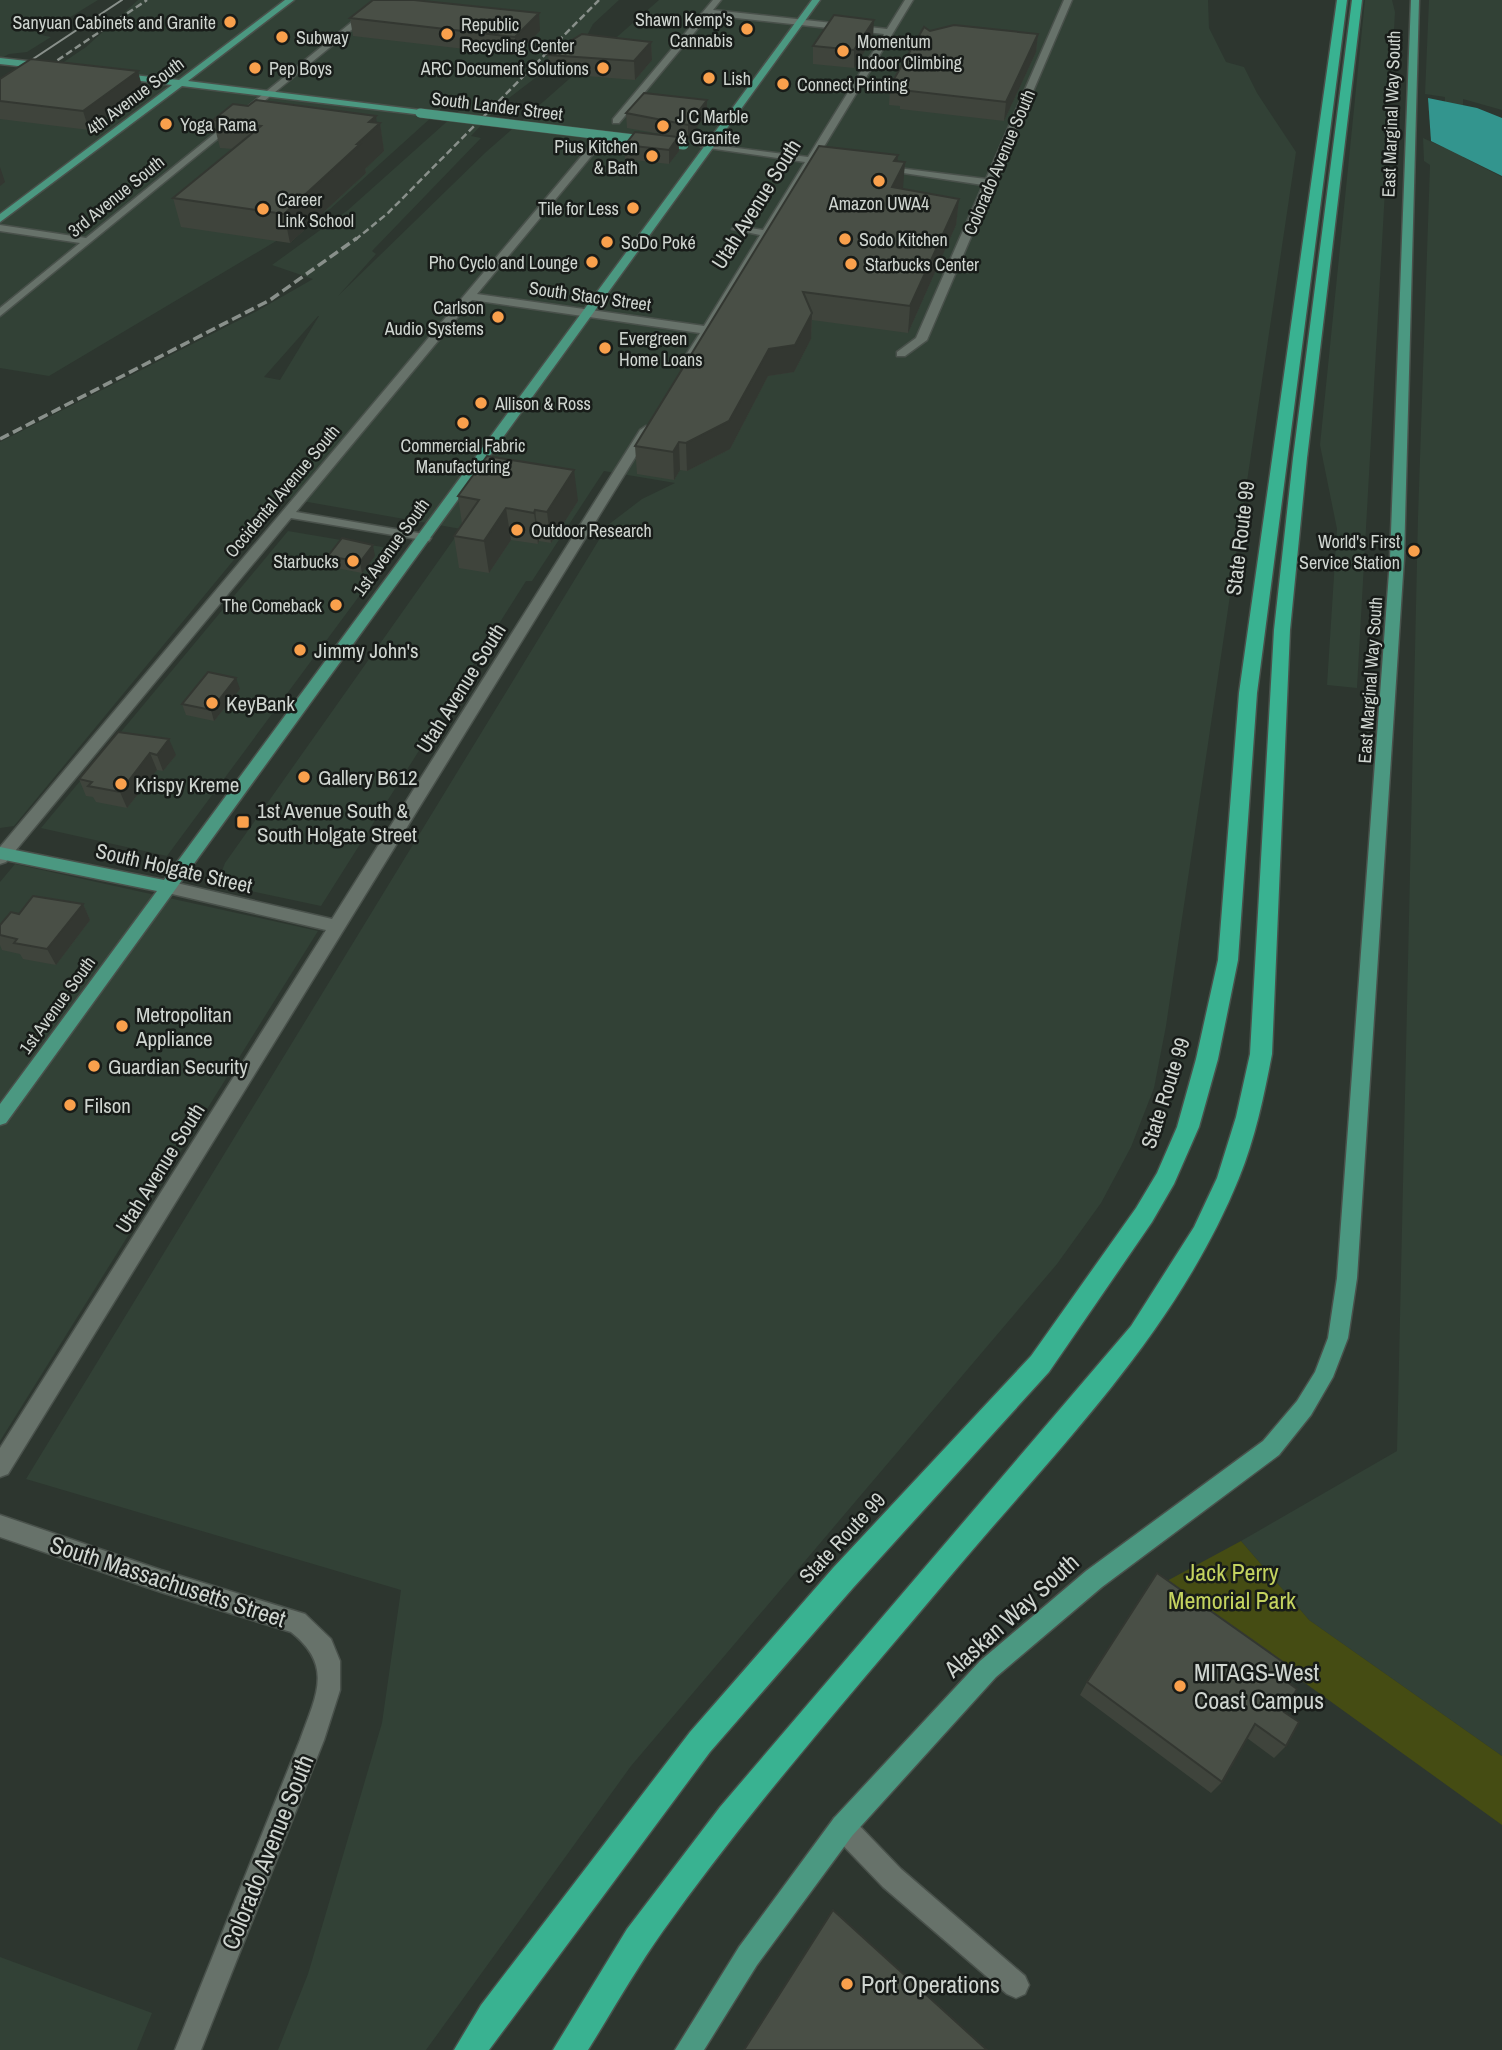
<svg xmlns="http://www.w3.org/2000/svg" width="1502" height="2050" viewBox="0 0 1502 2050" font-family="'Archivo Narrow',sans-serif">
<rect width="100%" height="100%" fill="#2d362f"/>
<path fill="#324136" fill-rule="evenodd" d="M0,0H98L41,35L51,37L27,52L9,54L0,59Z
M138,0H619L593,24L584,41L501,104L471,136L481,138L372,251L376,254L338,296L486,152L659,0H1208L1209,28L1226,62L1244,67L1257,93L1296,152L1166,1026L1154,1088L1131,1147L1101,1203L1057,1264L631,1766L426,2050H278L308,1974L382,1723L401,1590L26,1479L608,525L642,499L675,483L604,471L532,581H526L321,906L217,884L225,863L461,529L285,498L14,826L0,828V442L257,311L313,279L272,265L348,210L461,109L444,106L330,209L49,376L0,368V105L86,47ZM319,316L280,380L264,377L318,316Z
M1365,0H1392L1395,12L1357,688L1327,685L1337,529L1320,445Z
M1429,0H1502V110L1463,99V157L1502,177V1756L1309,1620L1241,1541L1397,1451L1418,517L1430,165L1424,161L1423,138L1445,148V97L1425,94Z
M288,531L394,549L167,856L41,828Z
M15,864L318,931L0,1441V882Z
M0,1957L152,2013L137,2050H0Z"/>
<path fill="#454c13" d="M1241,1541L1309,1620L1502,1756V1825L1165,1582Z"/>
<path fill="#33958e" d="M1428,98L1477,108L1502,118V176L1431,141Z"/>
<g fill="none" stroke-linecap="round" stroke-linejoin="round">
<defs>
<path id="minor" d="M379,0H388L0,316V308L80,243L0,231V225L86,238Z
M713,0H721L713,10L887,29L905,0H913L817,158L825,161L814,163L692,363L682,361L700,333L472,300L296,512L424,534L431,538L429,541L291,518L6,862L0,864V847L590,146L598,148L477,294L704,326L760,235L732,229L737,226L763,230L805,162L701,147L706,144L808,157L884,34L709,15L619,123H613V119Z
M1064,0H1072L927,340L905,356H897V352L916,338L983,185L877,169L882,166L986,179Z
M646,426L652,430L8,1474L0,1477V1448L326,930L168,893L162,891L160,887L162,883L168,881L332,919L640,430Z
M0,1515L161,1570L305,1614L331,1639L340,1661V1690L324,1740L201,2050H175L300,1740C316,1695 334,1666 291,1632L161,1592L0,1537Z
M843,1815L852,1818L901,1869L1025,1976L1029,1985L1025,1994L1016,1998L1007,1994L883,1887L834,1836L831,1827L834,1818Z"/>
<path id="major" d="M285,0H294L188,81L420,110L423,111V115L182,86L0,222V214L172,85L118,78L115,73L179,80Z
M812,0H820L6,1123L0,1125V1104L157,891L0,859V847L164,880Z
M1411,0H1419L1404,559L1357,1278L1348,1338L1333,1377L1311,1415L1279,1455L1102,1587L996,1677L852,1836L757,1965L704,2050H675L739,1947L834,1818L980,1661L1086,1571L1263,1441L1297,1401L1315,1372L1328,1338L1337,1278L1390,559Z
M0,58L45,63L49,66L45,69L0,64Z"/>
<path id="highway" d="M1337,0H1347L1257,693L1238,960L1218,1059L1199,1127L1174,1184L1152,1222L1049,1372L853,1588L710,1752L489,2050H454L481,2005L690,1732L833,1568L1031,1356L1136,1208L1157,1173L1177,1127L1196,1059L1218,960L1239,693Z
M1352,0H1362L1307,458L1290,630L1272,1054C1264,1096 1255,1139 1239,1178C1176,1333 1058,1448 953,1573C854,1691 752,1806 663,1931C636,1969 613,2010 588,2050H553L627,1929L720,1807L1131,1326L1194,1227L1217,1178L1236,1117L1250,1054L1274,630L1293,458Z"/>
</defs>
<use href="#minor" stroke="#49514b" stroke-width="3"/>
<use href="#major" stroke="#49514b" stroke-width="3"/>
<use href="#highway" stroke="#49514b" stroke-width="3"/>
<use href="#minor" fill="#67726a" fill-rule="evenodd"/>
<use href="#major" fill="#4b9881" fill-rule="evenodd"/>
<use href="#highway" fill="#39b291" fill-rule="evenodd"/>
<path stroke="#89908b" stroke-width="2" d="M0,81L122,0"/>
<path stroke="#89908b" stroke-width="2.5" stroke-dasharray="7 3.5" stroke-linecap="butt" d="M40,72L147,0
M355,240L388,213L599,0"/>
<path stroke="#89908b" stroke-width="3.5" stroke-dasharray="10 4.5" stroke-linecap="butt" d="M0,439L270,300L357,238"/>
<defs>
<path id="major-bridge" d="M420,113L684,145"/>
</defs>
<use href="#major-bridge" stroke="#49514b" stroke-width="10" stroke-linecap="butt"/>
<use href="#major-bridge" stroke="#4b9881" stroke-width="9"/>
</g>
<path fill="#3f443c" d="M350,18L540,31L516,55L353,36Z
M930,31L1038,34L1036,52L1004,121L900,109V106L889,105L890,86Z
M873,38L854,68L813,64V46Z
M651,42L652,60L635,80L550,73L548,55Z
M0,79L143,90L89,130L0,119Z
M626,113L707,114L688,139L678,138L679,151L669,164L625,159V145L672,136L627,128Z
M213,120L380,123L384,151L365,169L366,173L290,243L181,227L173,198L233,149L220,148Z
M898,155L897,162H905L902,189L959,199L956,225L908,333L812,320L811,339L794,372L768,376L730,449L687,471L680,470L674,480L637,474L635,446Z
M458,496L578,501L551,543L539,541L538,544L511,540L489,573L459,568L454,536L462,524Z
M328,556H375L362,573L331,567Z
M240,689L214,721L186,715L182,704Z
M118,732L176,755L163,771L157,770L127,808L96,802L93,797L86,796L79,779Z
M83,904L90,920L56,965L23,959L20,954L2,950L0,945V925L19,914Z
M1283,1679L1286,1746L1274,1758L1247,1738L1222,1782L1211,1793L1080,1695L1087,1682Z"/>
<path fill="#333731" d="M539,13L540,31L516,55L515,37Z
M874,20L873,38L854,68V50Z
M1038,34L1036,52L1004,121L1006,102Z
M651,42L652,60L635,80L634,61Z
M138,71L143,90L89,130L83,111Z
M707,100V114L688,139V125Z
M376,116L377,125L380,123L384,151L365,169L366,173L290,243L284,214L357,144L369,122Z
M678,137L679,151L669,164V150Z
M898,155L896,179L905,162L903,188L890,213L894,161Z
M0,167L5,182L0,186Z
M959,199L956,225L908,333L910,306Z
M812,313L811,339L794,372L768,376L730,449L687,471L686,443L769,349Z
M679,442L680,470L674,480L673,452Z
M574,470L578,501L551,543L547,512Z
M506,508L511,540L489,573L484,541Z
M535,510L539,541L538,544L534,513Z
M373,545L375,556L362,573L360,562Z
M236,678L240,689L214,721L211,710Z
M169,739L176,755L163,771L157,755Z
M150,753L157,770L127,808L120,792Z
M83,904L90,920L56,965L47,949Z"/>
<path fill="#494f46" stroke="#333731" stroke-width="2" d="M373,0H414L539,13L515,37L350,18Z
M834,15L874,20L854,50L813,46Z
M954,25L1038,34L1006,102L901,90L903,87L890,86L924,27L930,31Z
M582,34L651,42L634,61L548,55Z
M31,59L138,71L83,111L0,101V79Z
M644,93L707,100L688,125L626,113Z
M256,100L376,116L369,122L380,123L357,144H360L284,214L173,198L261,126L213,120L233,104L248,106Z
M635,132L678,137L669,150L625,145Z
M819,146L898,155L894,161L905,162L892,187L959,199L910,306L803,292L812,313L795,345L769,349L729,421L686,443L679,442L673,452L635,446Z
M487,456L574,470L547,512L535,510L534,513L506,508L484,541L454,536L479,500L458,496Z
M342,538L373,545L360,562L328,556Z
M208,672L236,678L211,710L182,704Z
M118,732L169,739L157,755L150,753L120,792L88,786L92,782L79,779Z
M33,896L83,904L47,949L14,943L17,939L0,935V925L11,912L19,914Z
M1157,1573L1290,1667L1283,1679L1297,1689L1284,1712L1299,1722L1286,1746L1255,1724L1222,1782L1087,1682Z
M833,1910L987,2050H744Z"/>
<g fill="#f9a04c" stroke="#181c19" stroke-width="2.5">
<circle cx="230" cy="22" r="7"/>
<circle cx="747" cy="29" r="7"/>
<circle cx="447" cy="34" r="7"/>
<circle cx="282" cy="37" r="7"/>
<circle cx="843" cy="51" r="7"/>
<circle cx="255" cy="68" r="7"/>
<circle cx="603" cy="68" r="7"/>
<circle cx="709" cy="78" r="7"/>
<circle cx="783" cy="84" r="7"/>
<circle cx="166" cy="124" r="7"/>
<circle cx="663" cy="126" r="7"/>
<circle cx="652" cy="156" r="7"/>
<circle cx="879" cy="181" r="7"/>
<circle cx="633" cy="208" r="7"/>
<circle cx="263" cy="209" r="7"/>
<circle cx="845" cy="239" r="7"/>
<circle cx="607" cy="242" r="7"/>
<circle cx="592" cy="262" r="7"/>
<circle cx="851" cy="264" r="7"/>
<circle cx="498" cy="317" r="7"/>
<circle cx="605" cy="348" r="7"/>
<circle cx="481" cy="403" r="7"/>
<circle cx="463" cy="423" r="7"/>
<circle cx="517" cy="530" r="7"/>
<circle cx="1414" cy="551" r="7"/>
<circle cx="353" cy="561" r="7"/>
<circle cx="336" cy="605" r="7"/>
<circle cx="300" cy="650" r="7"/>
<circle cx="212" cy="703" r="7"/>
<circle cx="304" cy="777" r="7"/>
<circle cx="121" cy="784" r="7"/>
<rect x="236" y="815" width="14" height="14" rx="3.5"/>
<circle cx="122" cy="1026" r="7"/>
<circle cx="94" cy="1066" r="7"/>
<circle cx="70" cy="1105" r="7"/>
<circle cx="1180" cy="1686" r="7"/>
<circle cx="847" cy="1984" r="7"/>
</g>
<g text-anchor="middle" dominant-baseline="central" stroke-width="5" stroke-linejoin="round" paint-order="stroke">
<g font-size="18" fill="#cfd5d0" stroke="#181c19" text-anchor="start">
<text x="733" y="19" text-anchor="end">Shawn Kemp's<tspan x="733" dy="21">Cannabis</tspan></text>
<text x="216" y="22" text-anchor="end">Sanyuan Cabinets and Granite</text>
<text x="461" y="24">Republic<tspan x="461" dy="21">Recycling Center</tspan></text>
<text x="296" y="37">Subway</text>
<text x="857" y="41">Momentum<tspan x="857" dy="21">Indoor Climbing</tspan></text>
<text x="269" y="68">Pep Boys</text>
<text x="589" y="68" text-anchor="end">ARC Document Solutions</text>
<text x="723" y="78">Lish</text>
<text x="797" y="84">Connect Printing</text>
<text x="677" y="116">J C Marble<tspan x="677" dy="21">&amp; Granite</tspan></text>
<text x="180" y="124">Yoga Rama</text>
<text x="638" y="146" text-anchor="end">Pius Kitchen<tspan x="638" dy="21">&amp; Bath</tspan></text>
<text x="277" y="199">Career<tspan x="277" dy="21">Link School</tspan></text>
<text x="879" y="203" text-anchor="middle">Amazon UWA4</text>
<text x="619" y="208" text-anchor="end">Tile for Less</text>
<text x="859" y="239">Sodo Kitchen</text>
<text x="621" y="242">SoDo Poké</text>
<text x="578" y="262" text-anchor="end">Pho Cyclo and Lounge</text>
<text x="865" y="264">Starbucks Center</text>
<text x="484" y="307" text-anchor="end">Carlson<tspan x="484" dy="21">Audio Systems</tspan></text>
<text x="619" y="338">Evergreen<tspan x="619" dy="21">Home Loans</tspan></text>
<text x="495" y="403">Allison &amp; Ross</text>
<text x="463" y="445" text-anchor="middle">Commercial Fabric<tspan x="463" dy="21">Manufacturing</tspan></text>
<text x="531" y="530">Outdoor Research</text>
<text x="1400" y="541" text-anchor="end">World's First<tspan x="1400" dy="21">Service Station</tspan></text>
<text x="339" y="561" text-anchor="end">Starbucks</text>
<text x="322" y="605" text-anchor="end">The Comeback</text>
</g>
<g font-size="18" fill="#cfd5d0" stroke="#181c19">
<text transform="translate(135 96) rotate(-37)">4th Avenue South</text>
<text transform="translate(497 106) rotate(7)">South Lander Street</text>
<text transform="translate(1391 114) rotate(-88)">East Marginal Way South</text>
<text transform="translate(999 162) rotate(-67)">Colorado Avenue South</text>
<text transform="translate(116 196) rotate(-39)">3rd Avenue South</text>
<text transform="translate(590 296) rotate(8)">South Stacy Street</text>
<text transform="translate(282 491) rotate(-50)">Occidental Avenue South</text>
<text transform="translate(391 547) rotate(-54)">1st Avenue South</text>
<text transform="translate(1370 680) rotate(-86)">East Marginal Way South</text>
<text transform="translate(57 1005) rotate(-54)">1st Avenue South</text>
</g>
<g font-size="21" fill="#cfd5d0" stroke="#181c19">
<text transform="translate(756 204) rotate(-58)">Utah Avenue South</text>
<text transform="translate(1240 538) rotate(-83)">State Route 99</text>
<text transform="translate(461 688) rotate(-58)">Utah Avenue South</text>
<text transform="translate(174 868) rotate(13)">South Holgate Street</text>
<text transform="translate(1165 1093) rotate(-72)">State Route 99</text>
<text transform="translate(160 1168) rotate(-58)">Utah Avenue South</text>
<text transform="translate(842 1538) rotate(-47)">State Route 99</text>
</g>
<g font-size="21" fill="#cfd5d0" stroke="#181c19" text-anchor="start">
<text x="314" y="650">Jimmy John's</text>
<text x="226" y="703">KeyBank</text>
<text x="318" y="777">Gallery B612</text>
<text x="135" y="784">Krispy Kreme</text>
<text x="257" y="810">1st Avenue South &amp;<tspan x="257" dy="24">South Holgate Street</tspan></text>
<text x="136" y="1014">Metropolitan<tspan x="136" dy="24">Appliance</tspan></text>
<text x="108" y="1066">Guardian Security</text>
<text x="84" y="1105">Filson</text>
</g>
<g font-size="24" fill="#c4d35f" stroke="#181c19">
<text x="1232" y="1572">Jack Perry<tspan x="1232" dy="28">Memorial Park</tspan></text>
</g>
<g font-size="24" fill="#cfd5d0" stroke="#181c19">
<text transform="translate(168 1581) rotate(18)">South Massachusetts Street</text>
<text transform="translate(1011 1615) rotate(-42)">Alaskan Way South</text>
<text transform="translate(267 1852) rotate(-68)">Colorado Avenue South</text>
</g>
<g font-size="24" fill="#cfd5d0" stroke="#181c19" text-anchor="start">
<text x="1194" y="1672">MITAGS-West<tspan x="1194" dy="28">Coast Campus</tspan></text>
<text x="861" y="1984">Port Operations</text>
</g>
</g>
</svg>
